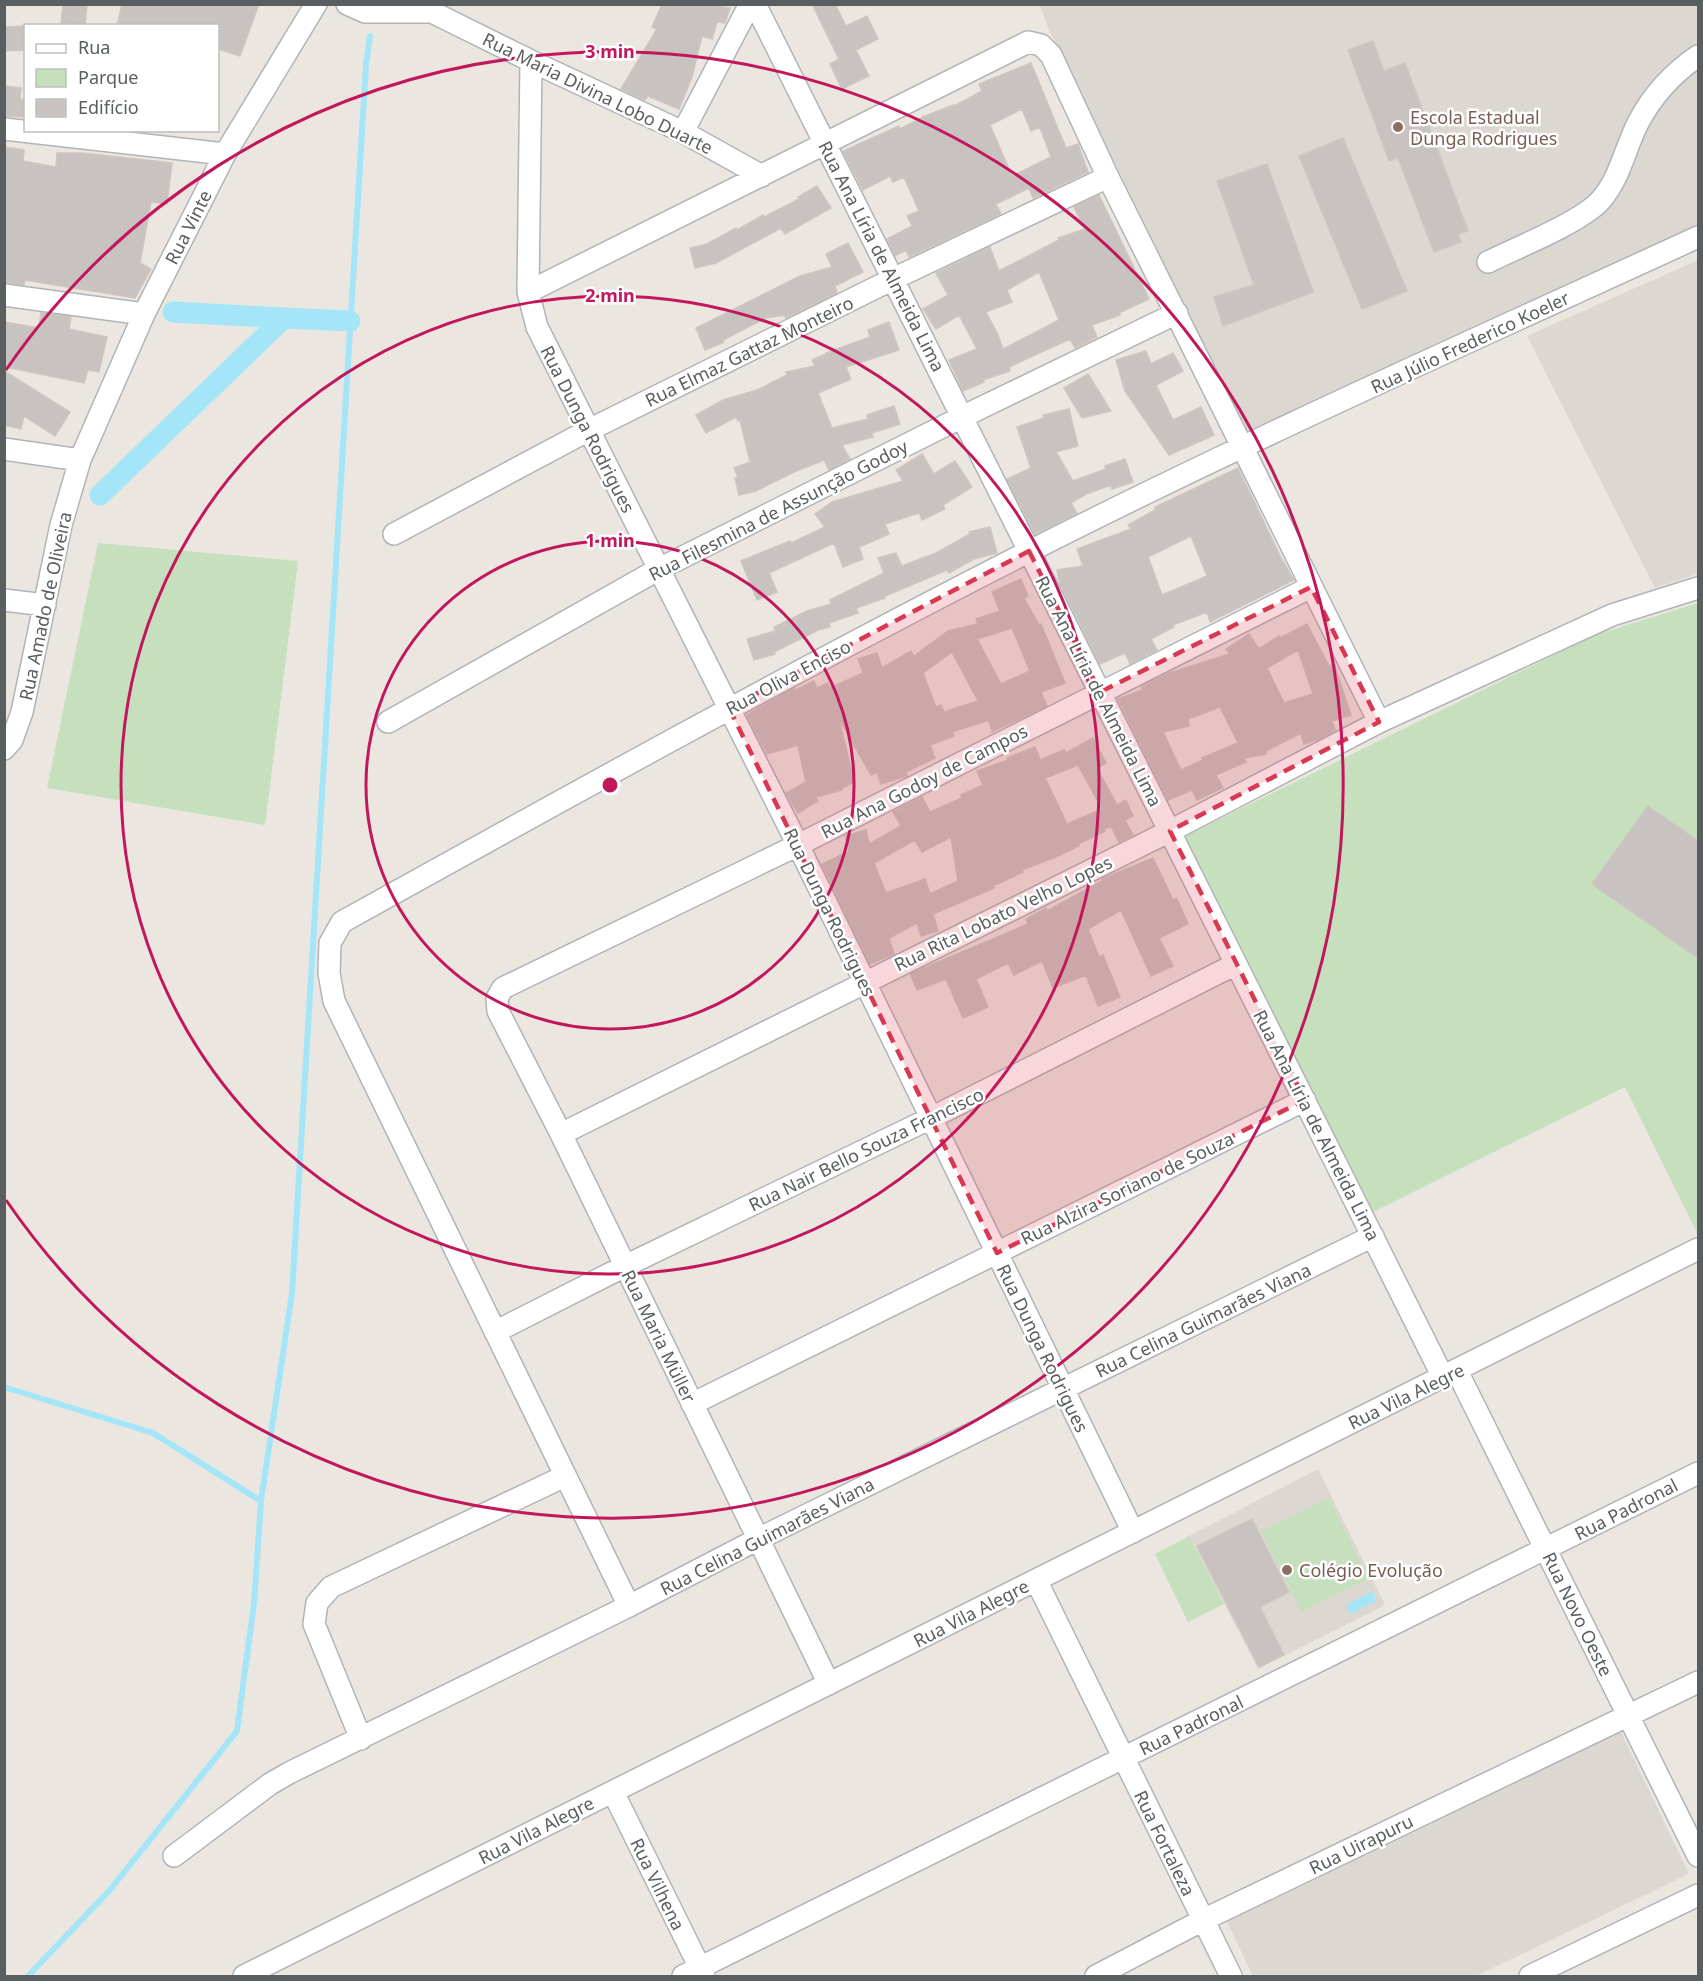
<svg xmlns="http://www.w3.org/2000/svg" width="1703" height="1981" viewBox="0 0 1703 1981" font-family="'Noto Sans',sans-serif">
<rect width="100%" height="100%" fill="#ebe6e0"/>
<path fill="#ddd7d1" d="M1040,5H1698V226L1248,433L1048,28Z
M1698,260V574L1655,588L1527,336Z
M1318,1469L1385,1605L1258,1669L1189,1536Z
M1621,1732L1689,1874L1476,1976H1253L1227,1922Z"/>
<path fill="#c6e0be" d="M98,543L298,561L265,825L47,788Z
M1698,603V1230L1696,1231L1625,1087L1371,1213L1183,837L1595,635Z
M1329,1498L1368,1579L1301,1612L1261,1531Z
M1189,1536L1224,1604L1188,1622L1155,1554Z"/>
<path fill="#a4e6f7" d="M1372,1591L1377,1600L1351,1614L1346,1605Z"/>
<g fill="none" stroke-linecap="round" stroke-linejoin="round">
<path stroke="#a4e6f7" stroke-width="6" d="M4,1387L153,1433L261,1501
M28,1976L109,1891L237,1731L254,1603L261,1501L292,1293L366,65L370,36"/>
<path stroke="#a4e6f7" stroke-width="21" d="M173,312L284,318
M100,495L284,318L350,321"/>
</g>
<path fill="#c8c3c0" stroke="#cec6bf" stroke-width="1.5" fill-rule="evenodd" d="M63,4H87L85,26L61,24Z
M122,4H259L240,56L218,49V26H117Z
M662,4H708L730,8L725,23L717,22L712,39L702,36L692,77L679,109L648,96L645,100L621,89L657,29L652,27Z
M812,4H835L846,26L867,16L878,39L856,50L869,76L842,89L830,64L839,59Z
M26,26V50L4,51V27Z
M1373,41L1384,71L1405,63L1468,231L1458,234L1461,242L1434,252L1398,158L1389,161L1348,50Z
M1031,63L1066,148L1078,144L1088,172L1033,198L1029,188L996,204L1001,214L909,257L906,250L895,256L887,239L912,226L907,216L919,211L904,177L893,182L890,176L863,190L843,151L899,126L900,129L923,117L953,105L954,106L982,91L979,84ZM1022,109L1031,131L1040,127L1051,157L1012,176L990,125Z
M4,86L21,88L20,99H26V117L4,116Z
M1343,138L1407,291L1362,309L1299,156Z
M4,147L24,150L23,161L56,167L57,153H82L172,163L167,204L151,202L140,263L151,269L135,298L25,280L24,285L4,282Z
M1267,164L1313,292L1223,326L1214,297L1254,285L1217,181Z
M817,186L831,208L785,234L781,228L716,263L695,268L690,248L707,244L736,228L737,230L763,215L764,217L799,199L798,197Z
M1099,195L1149,299L1119,313L1120,315L1092,325L1097,337L1075,348L1070,339L1009,367L1010,371L983,380L984,382L963,391L949,360L977,349L959,315L936,329L923,309L948,295L936,273L990,247L999,271L1059,240L1058,238L1085,229L1074,207ZM1039,272L1059,320L1003,349L998,335L986,312L1012,302L1007,290Z
M848,243L863,272L835,286L837,293L786,318L784,315L766,318L723,340L724,342L705,350L696,328L800,276L832,267L826,254Z
M41,313L71,317L69,329L107,337L99,372L88,370L84,383L5,367L4,322L39,328Z
M889,322L899,350L846,367L851,379L818,393L832,428L868,419L867,415L894,406L900,424L872,433L873,437L842,445L850,459L829,470L824,460L794,472L756,491L739,495L735,478L738,477L734,468L750,462L740,420L738,421L736,417L706,433L696,415L723,400L757,390L787,375L786,372L815,366L812,360L826,354V353L870,337L868,330Z
M1146,351L1151,364L1173,353L1183,371L1156,385L1173,420L1201,407L1214,435L1169,455L1125,391L1116,360Z
M4,371L70,412L55,436L24,416L21,429L4,425Z
M1088,374L1111,411L1082,418L1064,388Z
M1069,409L1078,446L1056,452L1073,481L1106,469L1105,466L1125,459L1133,482L1112,489L1111,485L1086,494L1071,503L1077,513L1035,534L1007,479L1031,468L1017,427L1044,418L1043,415Z
M922,454L934,474L955,461L972,487L943,505L945,509L922,520L919,513L885,524L889,534L859,547L863,559L843,567L834,543L769,573L777,592L757,600L741,561L790,541L791,543L825,527L815,514L832,502L903,481L896,470Z
M1238,468L1281,558L1294,580L1210,622L1207,612L1173,625L1174,627L1151,639L1157,650L1130,664L1125,653L1100,664L1059,582L1057,570L1083,566L1077,549L1131,529L1128,525L1155,510V507ZM1191,536L1207,576L1162,595L1148,557Z
M990,527L997,553L974,559L949,573L947,570L885,596V598L856,608L858,613L829,623L830,627L818,630L774,652L775,654L754,660L747,639L776,631L774,627L807,611L831,604L830,600L884,573L878,558L896,553L902,566L936,553L970,534L969,532Z
M1021,579L1028,596L1024,598L1039,625L1041,624L1065,683L1041,692L1047,706L992,732L989,720L952,732L954,736L930,745L935,758L906,772L907,776L881,784L877,772L871,775L839,719L854,782L842,788V790L816,797L818,801L798,813L786,793L806,782L798,745L767,754L747,715L794,688L796,690L814,681L817,688L828,683L830,688L863,673L858,659L877,653L882,668L911,651L914,656L948,631L978,624L976,619L1000,611L992,592ZM1012,628L1030,671L1001,684L977,639ZM952,652L978,701L944,712L941,705L936,707L923,673Z
M1307,624L1329,666L1334,664L1351,715L1332,721L1335,730L1319,739L1304,744L1301,733L1266,751V754L1244,758L1246,762L1216,775L1223,788L1197,800L1192,790L1168,800L1118,699L1142,690L1141,687L1169,673L1230,654L1226,649L1249,634L1259,649L1279,636L1280,638ZM1298,650L1313,694L1284,703L1267,668ZM1220,707L1238,743L1202,758L1203,760L1181,770L1163,732L1189,726L1188,719Z
M1093,738L1106,763L1097,768L1117,805L1126,800L1133,816L1125,820L1133,835L1119,842L1111,826L1104,829L1105,831L1078,844L1079,846L1058,856L1022,870L1023,872L993,886L994,888L933,914L938,931L921,936L917,923L889,938L894,954L870,964L822,864L849,851L845,836L866,830L869,844L901,826L893,812L922,797L930,812L962,798L961,795L983,785L977,771L1008,760L1007,758L1035,747L1040,760L1064,750L1066,753ZM1078,765L1102,809L1067,824L1045,778ZM951,837L958,881L930,894L925,879L886,893L874,863L915,840L922,852Z
M1648,806L1698,841V958L1592,884Z
M1153,858L1173,900L1177,899L1188,924L1159,938L1173,966L1151,976L1121,910L1088,929L1099,957L1103,955L1120,997L1098,1006L1086,975L1053,988L1042,961L1014,975L1008,963L976,979L988,1007L963,1018L946,979L917,990L910,974L1028,924L1026,919L1046,908L1047,911L1102,881V879Z
M1252,1519L1289,1592L1260,1607L1284,1655L1259,1667L1197,1546Z"/>
<g fill="none" stroke-linecap="round" stroke-linejoin="round">
<defs>
<path id="minor" d="M347,4L365,12H432L531,61L683,132L762,176
M755,4L1443,1377
M531,61L528,292L537,327L798,845L1133,1532
M4,129L225,154
M683,132L750,4
M1488,262C1518,247 1579,223 1600,201C1620,179 1625,148 1638,123C1652,96 1673,73 1698,56
M528,292L1028,42L1041,45L1051,55L1108,177L1379,722
M4,295L144,314
M4,449L80,460
M394,534L589,430L893,279L1108,177
M4,600L45,605
M388,722L659,569L962,417L1177,313
M4,749L12,740L22,712L61,525L80,460L144,314L225,154L316,4
M561,1134L1170,831L1379,722L1612,615L1698,588
M495,1332L625,1266L931,1118L1236,964
M1457,1371L1698,1856
M692,1404L1305,1100
M1036,1580L1231,1976
M629,1606L334,1001L329,973L330,943L342,922C569,796 796,670 1028,552C1248,440 1474,340 1698,237
M829,1684L561,1134L498,1011L497,998L503,988L798,845L1311,587
M361,1739L314,1624L317,1603L331,1587L565,1476
M613,1792L704,1976
M174,1856L270,1784L289,1773L629,1606L758,1539L1373,1236
M244,1976L1698,1249
M683,1976L1698,1473
M1096,1976L1203,1920L1698,1682
M1530,1976L1698,1895"/>
</defs>
<use href="#minor" stroke="#b1b4b7" stroke-width="24"/>
<use href="#minor" stroke="#fff" stroke-width="21"/>
</g>
<path fill="#d93852" fill-opacity="0.2" stroke="#d93852" stroke-width="4.5" stroke-dasharray="12 8" stroke-linejoin="round" d="M1029,551L1100,692L1311,587L1379,722L1170,831L1305,1100L997,1253L729,708Z"/>
<g fill="none" stroke="#c2185b" stroke-width="3">
<circle cx="610" cy="785" r="244"/>
<circle cx="610" cy="785" r="489"/>
<path d="M6 370A733 733 0 1 1 6 1200"/>
</g>
<g fill="#8d6e63" stroke="#fff" stroke-width="2">
<circle cx="1398" cy="127" r="6"/>
<circle cx="1287" cy="1570" r="6"/>
</g>
<g text-anchor="middle" dominant-baseline="central" stroke-width="5" stroke-linejoin="round" paint-order="stroke">
<g font-size="18" fill="#595e60" stroke="#fff">
<text transform="translate(598 93) rotate(26)">Rua Maria Divina Lobo Duarte</text>
<text transform="translate(188 227) rotate(-63)">Rua Vinte</text>
<text transform="translate(882 256) rotate(63)">Rua Ana Líria de Almeida Lima</text>
<text transform="translate(1470 342) rotate(-25)">Rua Júlio Frederico Koeler</text>
<text transform="translate(749 351) rotate(-26)">Rua Elmaz Gattaz Monteiro</text>
<text transform="translate(588 429) rotate(63)">Rua Dunga Rodrigues</text>
<text transform="translate(778 510) rotate(-27)">Rua Filesmina de Assunção Godoy</text>
<text transform="translate(45 606) rotate(-78)">Rua Amado de Oliveira</text>
<text transform="translate(788 677) rotate(-28)">Rua Oliva Enciso</text>
<text transform="translate(1099 691) rotate(63)">Rua Ana Líria de Almeida Lima</text>
<text transform="translate(924 781) rotate(-27)">Rua Ana Godoy de Campos</text>
<text transform="translate(830 912) rotate(64)">Rua Dunga Rodrigues</text>
<text transform="translate(1003 913) rotate(-26)">Rua Rita Lobato Velho Lopes</text>
<text transform="translate(1317 1125) rotate(63)">Rua Ana Líria de Almeida Lima</text>
<text transform="translate(866 1149) rotate(-26)">Rua Nair Bello Souza Francisco</text>
<text transform="translate(1127 1188) rotate(-26)">Rua Alzira Soriano de Souza</text>
<text transform="translate(1203 1320) rotate(-26)">Rua Celina Guimarães Viana</text>
<text transform="translate(659 1336) rotate(64)">Rua Maria Müller</text>
<text transform="translate(1043 1348) rotate(64)">Rua Dunga Rodrigues</text>
<text transform="translate(1406 1396) rotate(-26)">Rua Vila Alegre</text>
<text transform="translate(1626 1509) rotate(-27)">Rua Padronal</text>
<text transform="translate(767 1536) rotate(-27)">Rua Celina Guimarães Viana</text>
<text transform="translate(971 1613) rotate(-27)">Rua Vila Alegre</text>
<text transform="translate(1578 1614) rotate(64)">Rua Novo Oeste</text>
<text transform="translate(1191 1725) rotate(-26)">Rua Padronal</text>
<text transform="translate(536 1830) rotate(-27)">Rua Vila Alegre</text>
<text transform="translate(1165 1843) rotate(64)">Rua Fortaleza</text>
<text transform="translate(1361 1844) rotate(-26)">Rua Uirapuru</text>
<text transform="translate(658 1884) rotate(64)">Rua Vilhena</text>
</g>
<g font-size="18" fill="#785e54" stroke="#fff" text-anchor="start">
<text x="1410" y="117">Escola Estadual<tspan x="1410" dy="21">Dunga Rodrigues</tspan></text>
<text x="1299" y="1570">Colégio Evolução</text>
</g>
</g>
<circle cx="610" cy="785" r="9" fill="#c2185b" stroke="#fff" stroke-width="3"/>
<g font-size="18" text-anchor="middle" font-weight="bold" fill="#c2185b" stroke="#fff" stroke-width="5" stroke-linejoin="round" paint-order="stroke">
<text x="610" y="58">3 min</text>
<text x="610" y="302">2 min</text>
<text x="610" y="547">1 min</text>
</g>
<rect width="1703" height="1981" fill="none" stroke="#595e60" stroke-width="12"/>
<rect x="24" y="24" width="195" height="108" fill="#ffffff" stroke="#bdbfbf" stroke-width="1.5"/>
<rect x="36" y="44" width="30" height="9" fill="#ffffff" stroke="#bdbfbf" stroke-width="1.5"/>
<text x="78" y="54" font-size="18" fill="#595e60">Rua</text>
<rect x="36" y="69" width="30" height="18" fill="#c6e0be" stroke="#bdbfbf" stroke-width="1.5"/>
<text x="78" y="84" font-size="18" fill="#595e60">Parque</text>
<rect x="36" y="99" width="30" height="18" fill="#c8c3c0" stroke="#bdbfbf" stroke-width="1.5"/>
<text x="78" y="114" font-size="18" fill="#595e60">Edifício</text>
</svg>
